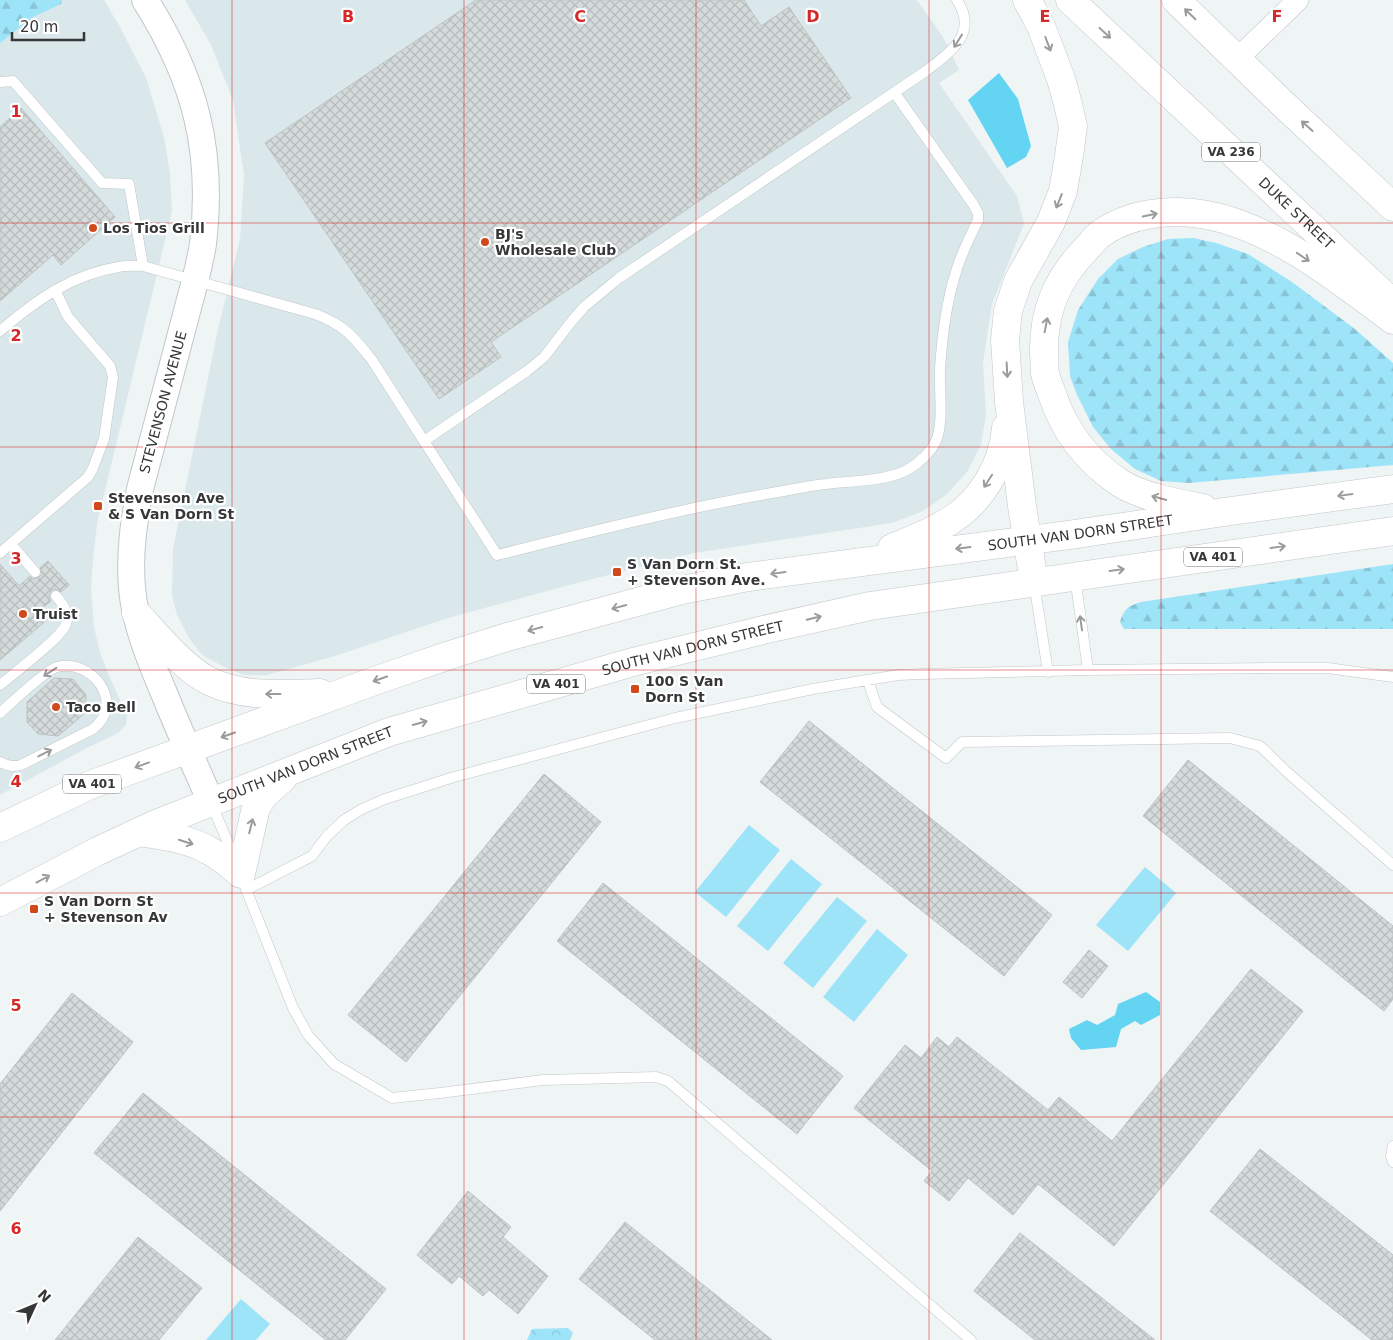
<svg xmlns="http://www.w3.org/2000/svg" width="1393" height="1340" viewBox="0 0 1393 1340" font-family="'DejaVu Sans',sans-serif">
<defs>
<pattern id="forest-firs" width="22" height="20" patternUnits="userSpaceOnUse" patternTransform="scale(1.25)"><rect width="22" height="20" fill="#9de4f9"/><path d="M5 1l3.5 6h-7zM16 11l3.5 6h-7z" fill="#88c4d6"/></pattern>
<pattern id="park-crowns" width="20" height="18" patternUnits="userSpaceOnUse" patternTransform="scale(1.25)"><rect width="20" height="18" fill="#9de4f9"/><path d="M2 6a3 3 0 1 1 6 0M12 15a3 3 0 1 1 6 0" fill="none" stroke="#88c4d6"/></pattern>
<pattern id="building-cross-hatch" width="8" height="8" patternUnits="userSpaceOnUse" patternTransform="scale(1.25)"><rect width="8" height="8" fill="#d5dadb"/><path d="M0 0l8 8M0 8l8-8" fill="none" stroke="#b7bcbd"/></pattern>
</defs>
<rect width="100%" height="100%" fill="#eff4f5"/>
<path fill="#dae8ec" d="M47,0H104L121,29L146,78L164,137L170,173L172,211L97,524L93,560L91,587L94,627L100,653L110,678L127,715L126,725L118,733L87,748L0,795V42Z
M185,0H917L943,37L959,70L939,83L1017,196L1024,224L992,304L983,363L986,414L981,445L967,472L946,495L921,512L892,523L694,553L558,588L448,618L335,656L267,675H245L226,668L202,655L189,638L177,615L172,596L173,549L218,329L240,239L244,175L233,100L211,45Z"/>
<path fill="#9de4f9" d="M749,825L780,850L726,917L695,892Z
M791,859L822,884L768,951L737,926Z
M1145,867L1176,893L1128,951L1096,925Z
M837,897L867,921L813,988L783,963Z
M877,929L908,955L854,1022L823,997Z
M241,1299L270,1324L256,1340H206Z"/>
<path fill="url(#forest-firs)" d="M0,0H62L61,4L33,17L0,43Z
M1193,238L1216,243L1248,254L1292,282L1355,329L1393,363V465L1189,483L1161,481L1135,469L1111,449L1093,427L1077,395L1070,376L1068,342L1078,310L1098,279L1118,259L1143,247L1168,239Z
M1393,564V629H1124L1120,622C1124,609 1128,606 1141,602Z"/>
<path fill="url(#park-crowns)" d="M568,1328L573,1333L570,1340H527L532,1329Z"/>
<path fill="#63d4f1" d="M999,73L1018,99L1031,146L1026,157L1007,168L968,100Z
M1146,992L1160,1002V1015L1141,1025L1135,1021L1121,1029L1116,1047L1081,1050L1071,1038L1069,1029L1087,1020L1097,1025L1115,1015L1118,1004Z"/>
<path fill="url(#building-cross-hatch)" stroke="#bdc2c3" d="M476,0H744L761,26L789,7L851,98L491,342L501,357L439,399L265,143Z
M21,108L115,217L61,265L53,255L0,301V127Z
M48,561L69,585L61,592L55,589L51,591L49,597L51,601L41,609L49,618L0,660V564L19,586L30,576L33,579L39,577L42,574L40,568Z
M54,678L73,679L86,695L85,713L58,736L38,734L27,722V702Z
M809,721L1052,915L1004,976L760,782Z
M1188,760L1393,926V999L1384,1011L1143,816Z
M544,774L601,822L406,1062L348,1015Z
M603,883L843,1076L797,1134L557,941Z
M1089,950L1108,966L1082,998L1063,982Z
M1251,969L1303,1011L1114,1246L1038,1184L1013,1215L968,1178L949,1201L924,1181L932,1171L854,1108L905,1045L921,1058L937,1037L949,1047L957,1037L1048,1110L1059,1097L1112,1141Z
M72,993L133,1042L0,1211V1084Z
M143,1093L386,1289L345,1340H326L94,1153Z
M1260,1149L1393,1255V1340H1372L1210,1211Z
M468,1191L511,1227L503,1237L548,1276L518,1314L489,1290L483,1296L459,1276L452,1284L417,1255Z
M625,1222L772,1340H655L579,1279Z
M1020,1233L1155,1340H1035L974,1291Z
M138,1237L202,1288L159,1340H55Z"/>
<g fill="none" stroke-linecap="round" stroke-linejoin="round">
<defs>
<path id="service" d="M0,82L13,81L102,183L129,184L143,266
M0,331C35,301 72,274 119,267C127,265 135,266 143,266L315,314C343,324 354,337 372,360L497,555C586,533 676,510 766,494C786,491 806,486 826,484C849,481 887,481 907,470C918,464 931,452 936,441C944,422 939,390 940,369C942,337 946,303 956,272C961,254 970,237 978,220V213L973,204L894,92
M424,441L527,371L544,357L571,322L584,307L619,278L926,71C950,52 979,34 957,0
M11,544L35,572
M0,553L88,477L93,468L104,439L113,377L110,366L68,317L55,290
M1075,577L1088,670
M1034,583L1048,672
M868,681L877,707L946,758L962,742L1230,738L1260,746L1287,772L1393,865
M0,685C12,675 63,636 66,624C70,613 63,604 56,596
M0,713C11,703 46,670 57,667C92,658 126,703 93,729L21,765C13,767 8,766 0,762
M211,803L235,859
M244,884L293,1008L308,1035L334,1064L392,1098L440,1093L543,1080L656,1077L668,1081L971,1340
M246,890L312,856L327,836L344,820L362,809L385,799L454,777L675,718L813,689L898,675L923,674L1088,670L1275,668H1328L1393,677
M1393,1146L1391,1156L1393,1162"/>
<path id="minor" d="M1237,59L1298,0"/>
<path id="tertiary" d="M145,0C195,79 214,150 203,244C201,256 198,269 195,281L140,489C134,521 129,554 132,588C135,624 150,660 164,693C179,730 195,766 211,802"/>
<g id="primary">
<path d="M1027,0L1041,26L1061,79L1068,104L1073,127L1069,156L1063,191L1051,222L1018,281L1008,311L1005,340L1009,402L1022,506L1034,582"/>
<path id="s1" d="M1070,0L1386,297"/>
<path d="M1176,0L1282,103L1393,207"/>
<path d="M1203,508C1177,503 1142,497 1120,483C1087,461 1063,429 1051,391C1049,386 1046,379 1045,373C1044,367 1045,361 1044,355C1043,312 1056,280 1086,249C1090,245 1094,239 1099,235C1128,213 1172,208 1207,215C1275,228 1339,280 1393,320"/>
<path d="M892,548C912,540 933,532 951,520C982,501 1003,464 1006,428"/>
<path d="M136,613C156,634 183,668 209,681C244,698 283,694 320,693"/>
<path id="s2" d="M0,828L90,785L377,680L450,655L507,637L682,590L748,577L1069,535L1224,512L1393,489"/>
<path d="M139,832C162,836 187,838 208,850C220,856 230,865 241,874L256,807L264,795L283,778"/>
<path id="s3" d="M0,902L98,851L156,824L389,732L633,662L763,630L870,606L1393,531"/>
</g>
</defs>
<use href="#service" stroke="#c2c6c8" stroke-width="11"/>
<use href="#minor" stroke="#c2c6c8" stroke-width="22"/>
<use href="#tertiary" stroke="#c2c6c8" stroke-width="28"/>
<use href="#primary" stroke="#c2c6c8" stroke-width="29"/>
<use href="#service" stroke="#fff" stroke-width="10"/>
<use href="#minor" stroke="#fff" stroke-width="21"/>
<use href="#tertiary" stroke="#fff" stroke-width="26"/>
<use href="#primary" stroke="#fff" stroke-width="28"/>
</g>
<defs><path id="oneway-shaft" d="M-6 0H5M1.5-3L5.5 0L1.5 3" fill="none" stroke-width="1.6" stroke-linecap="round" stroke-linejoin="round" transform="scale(1.25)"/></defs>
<g stroke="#9a9b9c">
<use href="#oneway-shaft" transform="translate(1190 14) rotate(-136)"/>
<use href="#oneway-shaft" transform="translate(1105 33) rotate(43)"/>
<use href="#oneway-shaft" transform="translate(958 41) rotate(122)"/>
<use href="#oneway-shaft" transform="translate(1048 44) rotate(69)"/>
<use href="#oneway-shaft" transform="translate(1307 126) rotate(-138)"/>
<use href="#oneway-shaft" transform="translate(1059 201) rotate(112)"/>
<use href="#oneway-shaft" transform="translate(1150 215) rotate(-11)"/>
<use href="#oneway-shaft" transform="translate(1303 257) rotate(34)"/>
<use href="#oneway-shaft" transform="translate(1046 325) rotate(-79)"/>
<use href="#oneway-shaft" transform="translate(1007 370) rotate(87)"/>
<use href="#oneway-shaft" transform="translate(988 481) rotate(123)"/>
<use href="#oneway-shaft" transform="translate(1345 495) rotate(172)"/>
<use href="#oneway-shaft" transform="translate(1159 498) rotate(-164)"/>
<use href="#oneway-shaft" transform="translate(1278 547) rotate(-8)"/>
<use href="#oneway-shaft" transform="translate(963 548) rotate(173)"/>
<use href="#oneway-shaft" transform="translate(1117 570) rotate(-8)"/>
<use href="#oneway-shaft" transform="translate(778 573) rotate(172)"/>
<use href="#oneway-shaft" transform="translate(619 607) rotate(165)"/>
<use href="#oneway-shaft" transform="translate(814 618) rotate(-13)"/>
<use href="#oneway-shaft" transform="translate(1081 623) rotate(-98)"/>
<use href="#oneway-shaft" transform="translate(535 629) rotate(165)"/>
<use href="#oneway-shaft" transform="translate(50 672) rotate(147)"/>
<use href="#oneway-shaft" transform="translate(380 679) rotate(161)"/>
<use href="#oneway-shaft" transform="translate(273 694) rotate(180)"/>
<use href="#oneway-shaft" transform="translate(420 723) rotate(-16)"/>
<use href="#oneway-shaft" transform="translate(228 735) rotate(161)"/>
<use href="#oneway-shaft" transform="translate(45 753) rotate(-27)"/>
<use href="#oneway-shaft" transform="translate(142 765) rotate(160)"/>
<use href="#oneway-shaft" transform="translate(251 826) rotate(-76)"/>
<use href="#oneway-shaft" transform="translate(186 842) rotate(18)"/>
<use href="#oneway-shaft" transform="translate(43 879) rotate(-28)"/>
</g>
<path fill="none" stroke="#d62828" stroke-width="1" stroke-opacity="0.55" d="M232,0V1340M464,0V1340M696,0V1340M929,0V1340M1161,0V1340M0,223H1393M0,447H1393M0,670H1393M0,893H1393M0,1117H1393"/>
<g fill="#d1491b" stroke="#fff" stroke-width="2">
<circle cx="93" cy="228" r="5"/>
<circle cx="485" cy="242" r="5"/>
<rect x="93" y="501" width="10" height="10" rx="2.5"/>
<rect x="612" y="567" width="10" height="10" rx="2.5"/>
<circle cx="23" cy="614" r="5"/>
<rect x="630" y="684" width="10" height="10" rx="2.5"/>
<circle cx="56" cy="707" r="5"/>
<rect x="29" y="904" width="10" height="10" rx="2.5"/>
</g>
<g text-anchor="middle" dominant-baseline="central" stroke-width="4.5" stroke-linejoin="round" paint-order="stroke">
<g fill="#fff" stroke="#727374" stroke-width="1">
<rect x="1202" y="142.5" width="58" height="19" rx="4"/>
<rect x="1184" y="547.5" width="58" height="19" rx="4"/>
<rect x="527" y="674.5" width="58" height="19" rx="4"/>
<rect x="63" y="774.5" width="58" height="19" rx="4"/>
</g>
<g font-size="12" font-weight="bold" fill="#353738">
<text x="1231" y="152">VA 236</text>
<text x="1213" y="557">VA 401</text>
<text x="556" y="684">VA 401</text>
<text x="92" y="784">VA 401</text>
</g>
<g font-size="14" fill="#353738" stroke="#fff">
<text stroke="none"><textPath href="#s1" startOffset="311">DUKE STREET</textPath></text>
<text transform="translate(163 402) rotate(-75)">STEVENSON AVENUE</text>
<text stroke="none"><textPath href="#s2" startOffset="1126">SOUTH VAN DORN STREET</textPath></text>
<text stroke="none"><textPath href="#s3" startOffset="740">SOUTH VAN DORN STREET</textPath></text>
<text stroke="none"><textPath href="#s3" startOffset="335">SOUTH VAN DORN STREET</textPath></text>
</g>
<g font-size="14" font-weight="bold" fill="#353738" stroke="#fff" text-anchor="start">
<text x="103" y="228">Los Tios Grill</text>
<text x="495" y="234">BJ's<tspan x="495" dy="16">Wholesale Club</tspan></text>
<text x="108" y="498">Stevenson Ave<tspan x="108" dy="16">&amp; S Van Dorn St</tspan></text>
<text x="627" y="564">S Van Dorn St.<tspan x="627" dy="16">+ Stevenson Ave.</tspan></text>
<text x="33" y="614">Truist</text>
<text x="645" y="681">100 S Van<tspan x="645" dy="16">Dorn St</tspan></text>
<text x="66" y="707">Taco Bell</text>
<text x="44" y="901">S Van Dorn St<tspan x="44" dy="16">+ Stevenson Av</tspan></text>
</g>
</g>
<g font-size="16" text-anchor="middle" font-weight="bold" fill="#d62828" stroke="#fff" stroke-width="4.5" stroke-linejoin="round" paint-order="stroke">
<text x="348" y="22">B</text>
<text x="580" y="22">C</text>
<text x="813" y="22">D</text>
<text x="1045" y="22">E</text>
<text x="1277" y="22">F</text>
<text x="16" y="117">1</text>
<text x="16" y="341">2</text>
<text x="16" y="564">3</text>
<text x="16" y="787">4</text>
<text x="16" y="1011">5</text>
<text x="16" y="1234">6</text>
</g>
<g transform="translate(35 1305) rotate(46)" stroke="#ffffff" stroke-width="4" paint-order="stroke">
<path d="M0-4L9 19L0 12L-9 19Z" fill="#353738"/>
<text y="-8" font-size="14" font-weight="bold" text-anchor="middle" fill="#353738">N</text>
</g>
<path d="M12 32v8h72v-8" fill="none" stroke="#353738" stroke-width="2.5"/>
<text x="20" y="32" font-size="15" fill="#353738" stroke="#ffffff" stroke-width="4" paint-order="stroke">20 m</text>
</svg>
